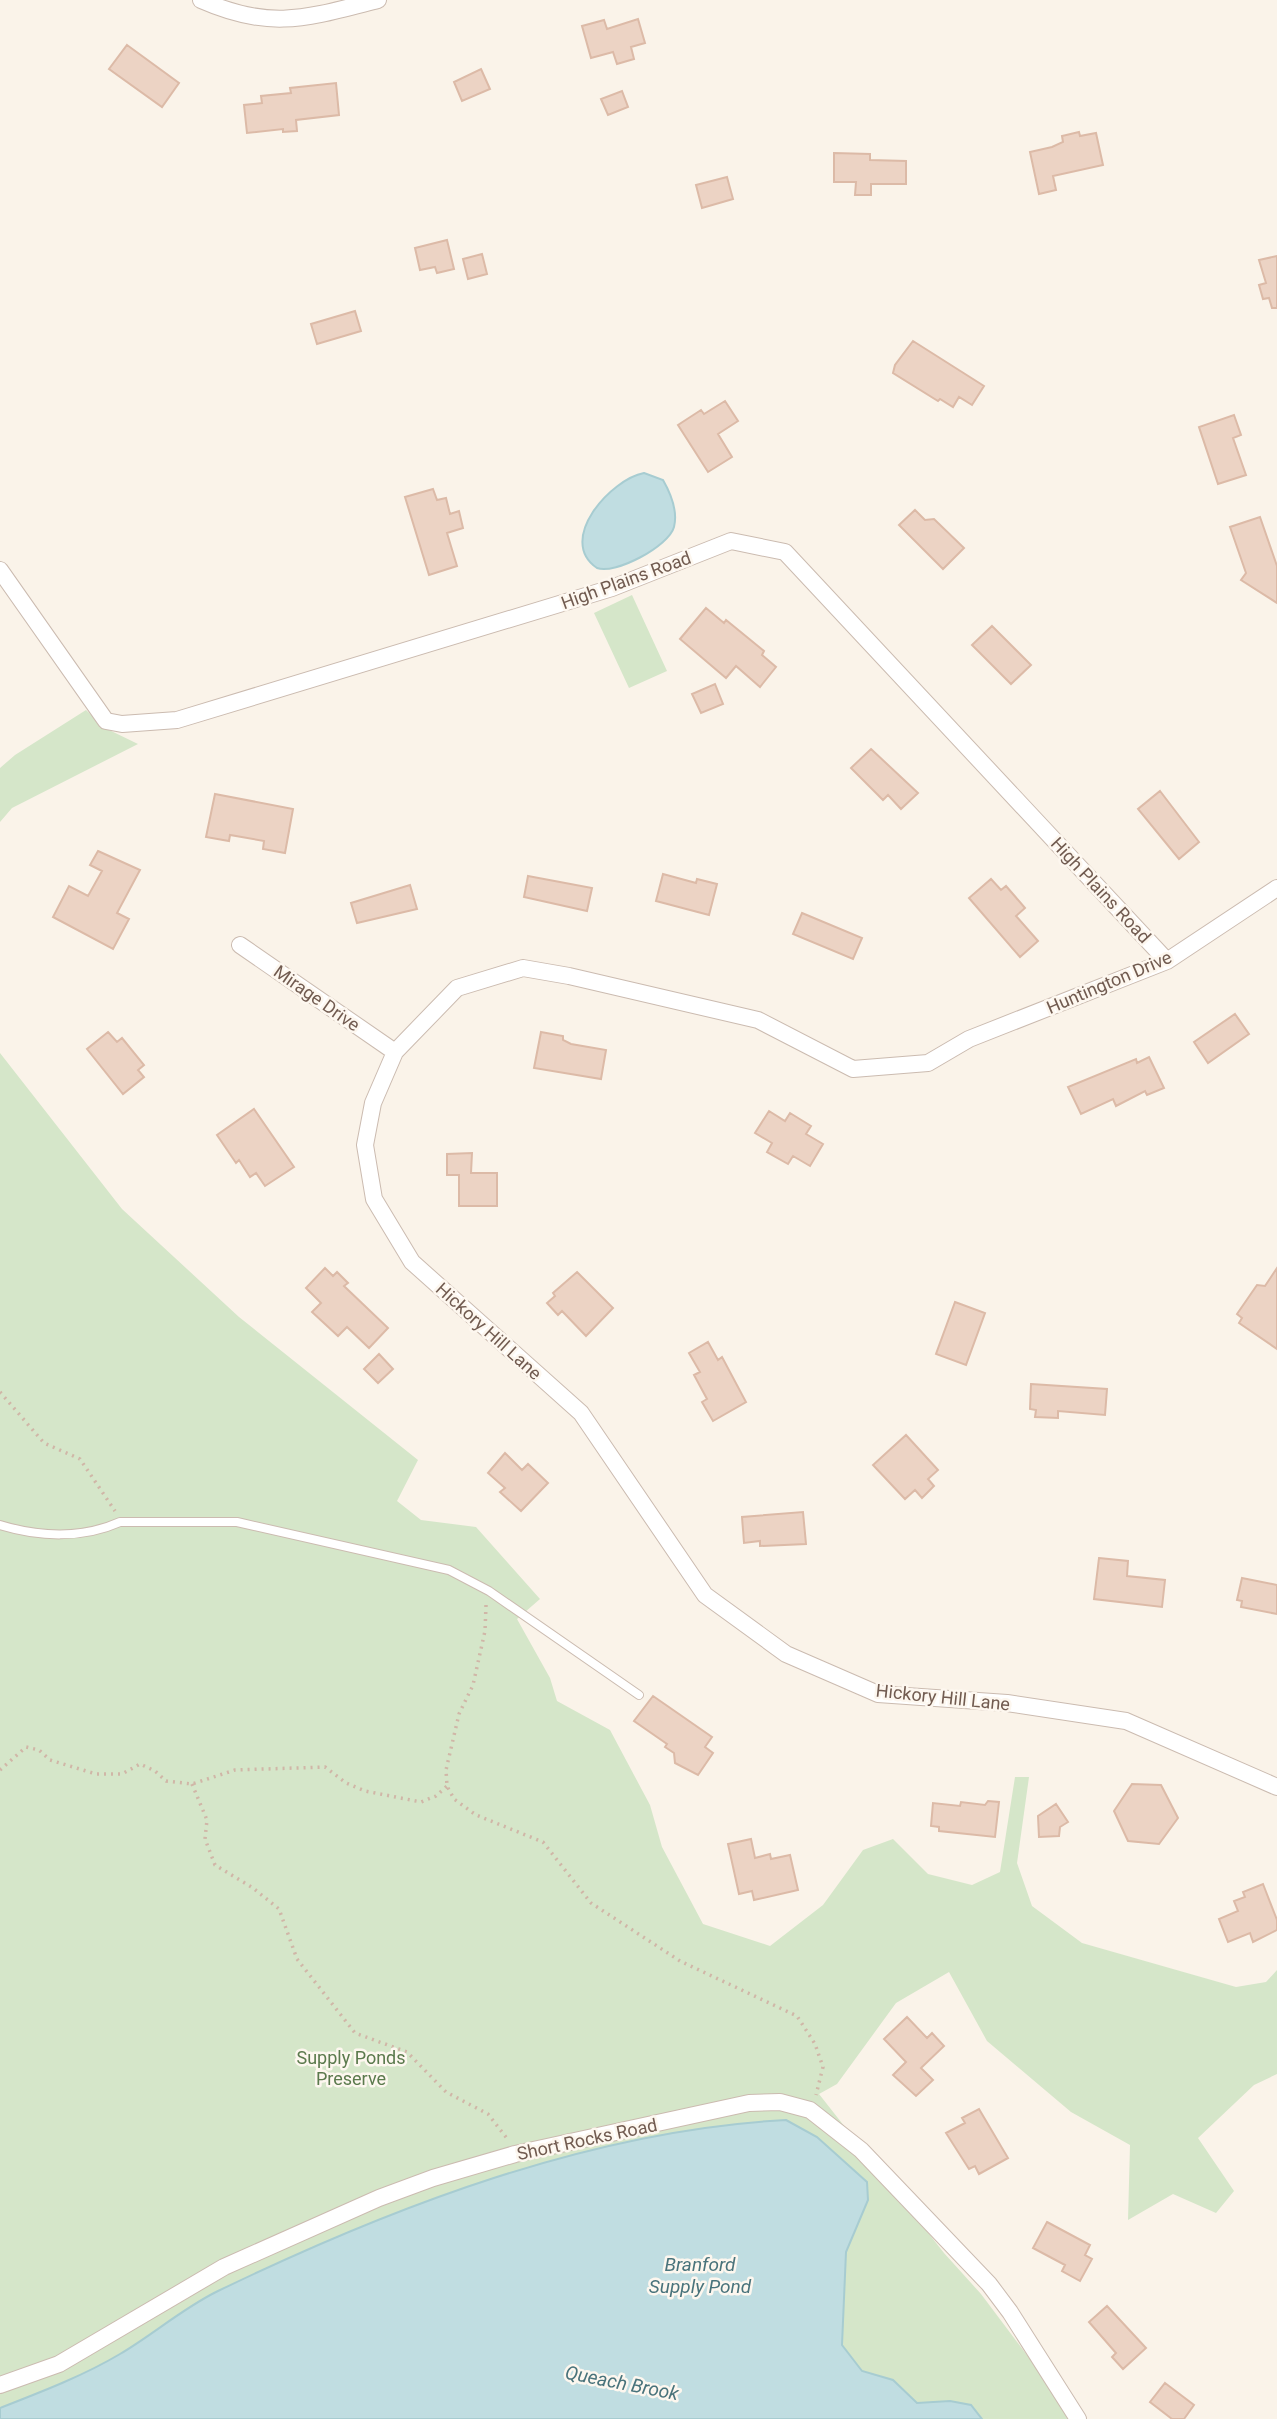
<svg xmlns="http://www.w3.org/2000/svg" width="1277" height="2419" viewBox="0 0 1277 2419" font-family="Roboto,sans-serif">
<rect width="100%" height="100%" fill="#faf3e9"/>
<path fill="#d5e6c9" d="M632,595L667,671L629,688L594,613Z
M86,710L105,728L138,744L12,808L0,822V768L15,755Z
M0,1053L122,1209L239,1317L418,1460L397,1501L421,1520L476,1527L540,1599L517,1619L550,1678L557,1701L610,1730L650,1805L662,1847L703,1924L770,1946L823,1905L863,1850L893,1839L928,1874L972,1885L1000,1872L1015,1777H1029L1017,1863L1032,1906L1082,1943L1236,1987L1266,1982L1277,1970V2074L1254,2085L1198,2138L1234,2191L1216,2213L1173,2194L1128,2220L1130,2145L1071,2112L987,2041L949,1972L896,2003L837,2084L819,2094L944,2253L981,2294L1075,2419H0Z"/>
<path fill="#c0dde1" stroke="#a7ccd1" stroke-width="2" d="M644,473L663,480C671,494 678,511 674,527C669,546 615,575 597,568C556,540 611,479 644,473Z
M786,2120L817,2137L867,2182L868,2200L846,2252L842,2345L862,2371L893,2380L917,2403L950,2401L971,2405L982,2419H0V2408C41,2392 83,2376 120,2354C154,2334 183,2308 218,2291C392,2207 592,2130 786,2120Z"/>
<path fill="#ecd3c4" stroke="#dcbaa7" stroke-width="2" d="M638,19L645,43L631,47L634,59L617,64L613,52L591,58L582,26L604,20L607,29Z
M127,45L179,83L162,107L109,69Z
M481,69L490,89L462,101L454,82Z
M336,83L339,115L296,120L297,131L283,132V129L247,133L244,105L262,103L261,96L291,93L290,88Z
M622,91L628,107L608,115L601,99Z
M1079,132L1080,136L1096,133L1103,165L1053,176L1056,190L1039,194L1030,152L1052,147L1063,142L1062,136Z
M834,153L870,154V160L906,161V184H871V195H855L856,182H834Z
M727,177L733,199L702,208L696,185Z
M447,240L454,269L437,273L435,267L420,270L415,248Z
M482,254L487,274L468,279L463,259Z
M1277,256V308H1272L1269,298L1263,299L1259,285L1266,283L1259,260Z
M355,311L361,331L317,344L311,324Z
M913,341L984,386L972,405L959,397L953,407L940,399L938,401L893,373L895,365Z
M725,401L738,421L718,434L732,457L708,472L678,425L701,410L704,414Z
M1234,415L1241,435L1233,438L1246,475L1218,484L1199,427Z
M433,489L437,500L446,498L450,514L459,511L463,528L447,533L457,566L429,575L405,497Z
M915,510L925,520L934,519L964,548L943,569L899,525Z
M1260,517L1277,566V603L1241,580L1246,573L1230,527Z
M706,608L724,623L726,620L764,651L762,655L776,667L760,687L736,666L726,678L680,639Z
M992,626L1031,665L1011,684L972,645Z
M715,684L723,704L701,713L692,694Z
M871,749L918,793L901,809L888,795L883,800L851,768Z
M1160,791L1199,842L1179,859L1138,809Z
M215,794L293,809L285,853L263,849L264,841L230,835L229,841L206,837Z
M98,851L140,870L117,913L129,919L113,949L53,917L69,886L88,896L102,871L90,865Z
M663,874L696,883L697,879L717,884L709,915L656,901Z
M528,876L592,888L587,911L524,897Z
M991,879L1001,890L1006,886L1025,908L1016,916L1038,941L1020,957L969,898Z
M410,885L417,909L357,923L351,903Z
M802,913L862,938L853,959L793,934Z
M1235,1014L1249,1034L1208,1063L1194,1042Z
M108,1032L117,1042L122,1038L144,1065L138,1070L144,1077L123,1094L87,1049Z
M541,1032L563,1036V1040L571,1044L606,1050L601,1079L534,1068Z
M1149,1057L1164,1088L1147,1095L1145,1091L1116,1106L1113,1099L1081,1114L1068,1087L1136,1059L1137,1063Z
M254,1109L294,1167L265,1186L256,1173L250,1177L239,1160L236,1163L217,1135Z
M769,1111L785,1121L790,1113L811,1126L806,1134L823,1144L810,1166L793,1156L788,1164L767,1152L772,1143L755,1133Z
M472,1153L471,1173H497V1206H459V1175H447V1154Z
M325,1268L333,1276L337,1272L348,1283L344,1286L388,1328L369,1348L347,1327L338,1336L312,1312L321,1303L306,1288Z
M1277,1268V1349L1239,1323L1242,1318L1237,1314L1257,1285L1265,1286Z
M577,1272L613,1308L586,1336L562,1311L558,1315L547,1303L555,1296L553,1293Z
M955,1302L985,1313L966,1365L936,1354Z
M708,1342L718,1360L722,1357L746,1402L713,1421L702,1402L707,1399L694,1375L700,1372L689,1353Z
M379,1354L393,1369L378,1383L364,1369Z
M1031,1384L1107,1389L1105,1415L1058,1411V1418L1035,1417L1036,1410L1030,1409Z
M906,1435L938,1470L928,1479L934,1486L922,1498L915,1490L905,1499L873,1465Z
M505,1453L522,1470L528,1464L548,1483L521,1511L500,1492L505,1488L488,1473Z
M803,1512L806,1544L760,1546V1541L744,1543L742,1517Z
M1099,1558L1128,1561L1127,1576L1165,1580L1162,1607L1094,1599Z
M1242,1578L1277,1585V1614L1241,1607L1242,1601L1237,1600Z
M653,1696L712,1737L705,1747L713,1753L698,1775L675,1763L674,1753L665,1747L667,1744L634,1721Z
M1132,1784L1161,1785L1178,1818L1159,1844L1128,1841L1114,1811Z
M988,1801L999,1802L995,1837L939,1831V1827L931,1826L933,1803L960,1806L961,1802L985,1805Z
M1056,1804L1068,1822L1060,1827L1059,1836L1039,1837L1038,1816Z
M751,1839L755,1858L770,1854L771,1859L790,1855L798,1890L754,1900L752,1891L739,1894L728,1844Z
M1263,1884L1277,1920V1930L1253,1942L1250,1933L1228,1942L1219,1919L1238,1911L1234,1901L1245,1897L1243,1892Z
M907,2017L927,2038L932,2033L944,2046L921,2068L933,2080L916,2096L893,2075L906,2062L884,2039Z
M979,2109L1008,2158L979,2174L975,2166L969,2169L946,2133L965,2123L962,2118Z
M1047,2222L1090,2245L1085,2255L1092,2259L1080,2281L1062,2271L1065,2265L1033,2248Z
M1107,2306L1146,2348L1123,2369L1112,2357L1116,2353L1089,2322Z
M1165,2383L1194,2405L1184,2419H1172L1150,2402Z"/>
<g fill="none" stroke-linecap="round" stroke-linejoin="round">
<defs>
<path id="lane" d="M0,1525C39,1537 82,1539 120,1522H237L449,1570L489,1591L639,1695"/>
<path id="street" d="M201,0C271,31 307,18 378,0
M0,570L106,721L122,724L177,720L612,588L731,541L785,552L1167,961
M1277,888L1167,961L969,1039L928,1063L853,1069L758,1020L569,976L523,968L457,988L395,1052L373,1103L365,1145L374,1199L412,1262L581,1413L705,1595L786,1654L878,1694L1007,1703L1126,1721L1277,1787
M240,945L395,1052
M0,2385L59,2364L224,2267L379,2198L433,2178L515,2154L749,2103L780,2102L810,2110L861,2150L989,2284L1010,2312L1078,2419"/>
</defs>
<use href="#lane" stroke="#cbbbb0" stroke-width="10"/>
<use href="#street" stroke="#cbbbb0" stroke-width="18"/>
<path stroke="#d0b6a7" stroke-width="3.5" stroke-dasharray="2 5" stroke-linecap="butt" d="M0,1392L44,1443L80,1459L115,1511
M486,1605L485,1631L473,1685L459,1714L446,1770L447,1786L454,1799L476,1815L543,1842L591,1903L680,1961L797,2016L815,2044L823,2067L816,2095
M0,1770L26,1747L39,1750L50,1760L96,1774H122L140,1764L155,1771L166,1781L192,1784L235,1770L325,1767L346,1783L365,1791L421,1802L436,1796L447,1786
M192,1784L207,1820L205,1839L215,1865L253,1888L279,1909L297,1959L355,2033L407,2052L446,2092L488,2114L509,2141"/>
<use href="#lane" stroke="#fff" stroke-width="8"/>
<use href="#street" stroke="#fff" stroke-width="16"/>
</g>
<g text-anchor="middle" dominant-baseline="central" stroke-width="5" stroke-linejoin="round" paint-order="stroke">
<g font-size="18" fill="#715b50" stroke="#fdf7ef">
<text transform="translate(626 580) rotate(-20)">High Plains Road</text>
<text transform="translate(1101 890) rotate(47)">High Plains Road</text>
<text transform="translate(1109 982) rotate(-23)">Huntington Drive</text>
<text transform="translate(317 998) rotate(35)">Mirage Drive</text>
<text transform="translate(489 1331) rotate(42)">Hickory Hill Lane</text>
<text transform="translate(943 1697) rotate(6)">Hickory Hill Lane</text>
<text transform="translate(587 2139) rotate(-12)">Short Rocks Road</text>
</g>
<g font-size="18" fill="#5b7a4d" stroke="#fdf7ef">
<text x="351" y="2057">Supply Ponds<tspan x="351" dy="21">Preserve</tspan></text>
</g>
<g font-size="19" font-style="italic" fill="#49737b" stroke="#fdf7ef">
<text x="700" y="2264">Branford<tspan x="700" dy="22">Supply Pond</tspan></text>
<text transform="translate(622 2383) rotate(11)">Queach Brook</text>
</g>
</g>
</svg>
